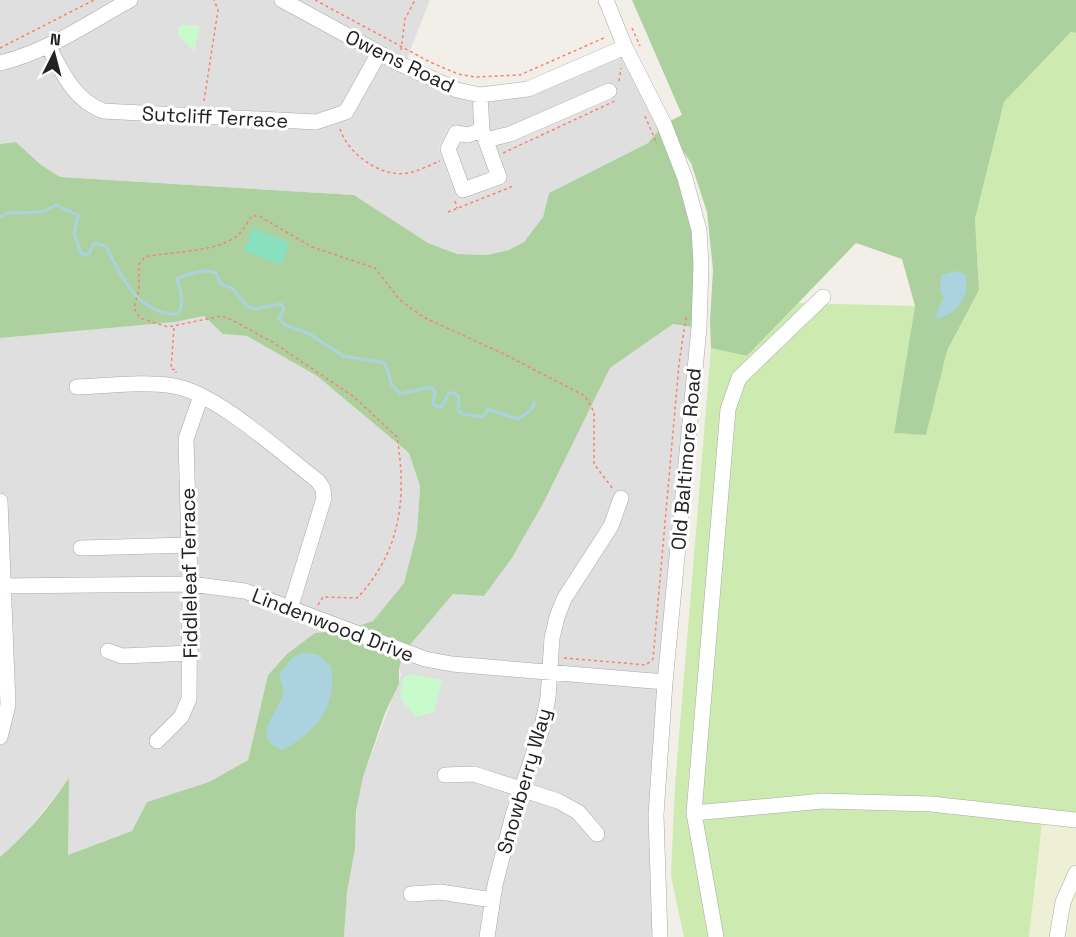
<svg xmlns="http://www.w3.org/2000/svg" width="1076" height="937" viewBox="0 0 1076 937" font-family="'Space Grotesk',sans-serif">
<rect width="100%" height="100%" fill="#f2efe9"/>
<path fill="#e0dfdf" d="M0,0H430L404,66L457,90L503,93L625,47L664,124L648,143L549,193L543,217L524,242L509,250L487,255L457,254L428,243L354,195L60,177L40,164L16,142L0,144Z
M204,316L223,334L247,336L317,376L409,453L420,486L417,532L404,583L373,621L287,654L268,675L248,760L209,782L147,802L133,831L68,855V780L18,842L0,857V338L175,322Z
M673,324L699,328L665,682L660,937H344L347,892L355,849L357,799L363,777L401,675L399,668L404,652L453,594L484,596L512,558L544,502L610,368Z"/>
<path fill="#eef0d5" d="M1042,823L1076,828V937H1029Z"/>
<path fill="#cdebb0" d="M1071,32L1076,33V828L1042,823L1029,937H684L671,876L675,786L711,348L747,356L798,303L915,306L894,433L926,434L947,351L979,290L975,219L1004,102Z"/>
<path fill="#add19e" d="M632,0H1076V33L1071,32L1004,102L975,219L979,290L947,351L926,435L894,433L915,306L902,259L856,243L747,356L711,348L710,321L713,270L707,212L691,163L666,127L695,209L699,328L673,324L610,368L544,502L512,558L484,596L453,594L404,652L399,668V684L385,713L363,777L356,811L355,849L347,892L344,937H0V857C27,834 49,807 69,778L68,855L132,831L147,802L209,782L248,760L268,675L287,654L315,633L347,630L373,621L404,583L417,532L420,486L409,453L317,376L247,336L223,334L204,316L175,322L0,338V144L16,142L40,164L60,177L354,195L428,243L457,254L487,255L509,250L524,242L543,217L549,193L648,143L664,124L682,115Z"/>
<path fill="#c8facc" d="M182,25L200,26L194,51L178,36V28Z
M412,674L442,680L434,712L415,717L400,697L403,677Z"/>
<path fill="#88e0be" d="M253,228L290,243L281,265L244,251Z"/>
<path fill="#e2e2e2" d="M609,95L613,102L512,147L505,131Z
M448,125L492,146L507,185L459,204L437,149Z
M169,534V552L81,555V537Z"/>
<path fill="#aad3df" d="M956,271L965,274C972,295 957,315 936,319L939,306L944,299L940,291L941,275Z
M305,652L318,655L331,666C337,707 317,732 282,750C249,737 278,714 283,694C284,687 281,681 279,675L292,658Z"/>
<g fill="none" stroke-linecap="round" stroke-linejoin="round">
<path stroke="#aad3df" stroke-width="3" d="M0,217L7,213L43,212L56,205L78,215L74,234L82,254H89L94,243L106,246C120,275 139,316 178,314C185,302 181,292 177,279C187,274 206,268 216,273L220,284L232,288L247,306L255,309L281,304L284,309L279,318L285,325L308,333L343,356L385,363L392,385L400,394L430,387L435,391L433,404L437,407L442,406L449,393H455L459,397L458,410L462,414L483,417L488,409L518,419L531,410L535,402"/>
<defs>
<path id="minor" d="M282,0L396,62L457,90L480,95L528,89L625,47
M606,0L625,47L664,124L685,178L699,230L701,264L699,328L665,682L656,815L660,937
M48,46C63,73 73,99 103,111L316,122L346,112L379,53
M0,63C47,52 88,23 130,0
M480,95L482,130L499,177L463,190L448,149L456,133L468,135L482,130
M486,140L510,134L609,91
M77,387C109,386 143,381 174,386C218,394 281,453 318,481L323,489L324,498L291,606
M0,501L8,705L0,737
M81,548L189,545
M0,586L190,584L245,591L425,659L452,664L665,682
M108,651L122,656L191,653
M157,741L181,717L189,699L190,584L186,439L201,396
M445,775L474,774L558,801L578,812L597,834
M694,813L823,801L931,804L1076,820
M411,894L440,892L493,900
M487,937L495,885L513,815L541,731L548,698L552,638L557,617L564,599L611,526L621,498
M716,937L694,813L728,409L739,378L823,297
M1057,937L1063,902L1076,873"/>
</defs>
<use href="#minor" stroke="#a9a9a9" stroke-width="16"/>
<path stroke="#fa8072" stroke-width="1.5" stroke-dasharray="3 3" stroke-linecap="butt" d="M315,0L430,62L458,74L475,77L520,75L606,37
M632,28L640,46
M0,48L94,0
M401,50L405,19L415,0
M619,81L621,68
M204,101L218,10L214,0
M645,116L657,144
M340,129C348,154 381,178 408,173C419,171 430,165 440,161
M503,153L617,100
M455,201L457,208
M448,212L511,187L510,185
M174,328L171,369L176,370V373
M318,605L323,597L357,598C401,552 407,497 397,437L354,397L274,343L230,319L221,316L168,327L140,318L134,308L139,289V264L145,257C171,251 217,253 238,235C243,230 248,222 252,216H259L312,247L375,268L400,300L423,317L504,354L585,396L594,412V464L613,489
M564,658L646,665L653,659L679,364L686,317"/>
<use href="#minor" stroke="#fff" stroke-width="15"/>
</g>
<g text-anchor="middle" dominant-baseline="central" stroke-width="6" stroke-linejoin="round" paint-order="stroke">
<g font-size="20" fill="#222" stroke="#fff">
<text transform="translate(400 61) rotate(26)">Owens Road</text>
<text transform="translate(215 117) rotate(3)">Sutcliff Terrace</text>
<text transform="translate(686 459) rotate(-85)">Old Baltimore Road</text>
<text transform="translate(189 573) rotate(-91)">Fiddleleaf Terrace</text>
<text transform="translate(333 625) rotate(21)">Lindenwood Drive</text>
<text transform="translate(524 781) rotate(-74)">Snowberry Way</text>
</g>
</g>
<g transform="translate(54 54) rotate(6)" stroke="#ffffff" stroke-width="4.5" paint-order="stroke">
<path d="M0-4.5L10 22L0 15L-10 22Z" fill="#222222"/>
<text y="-9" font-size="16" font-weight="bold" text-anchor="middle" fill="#222222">N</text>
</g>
</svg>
